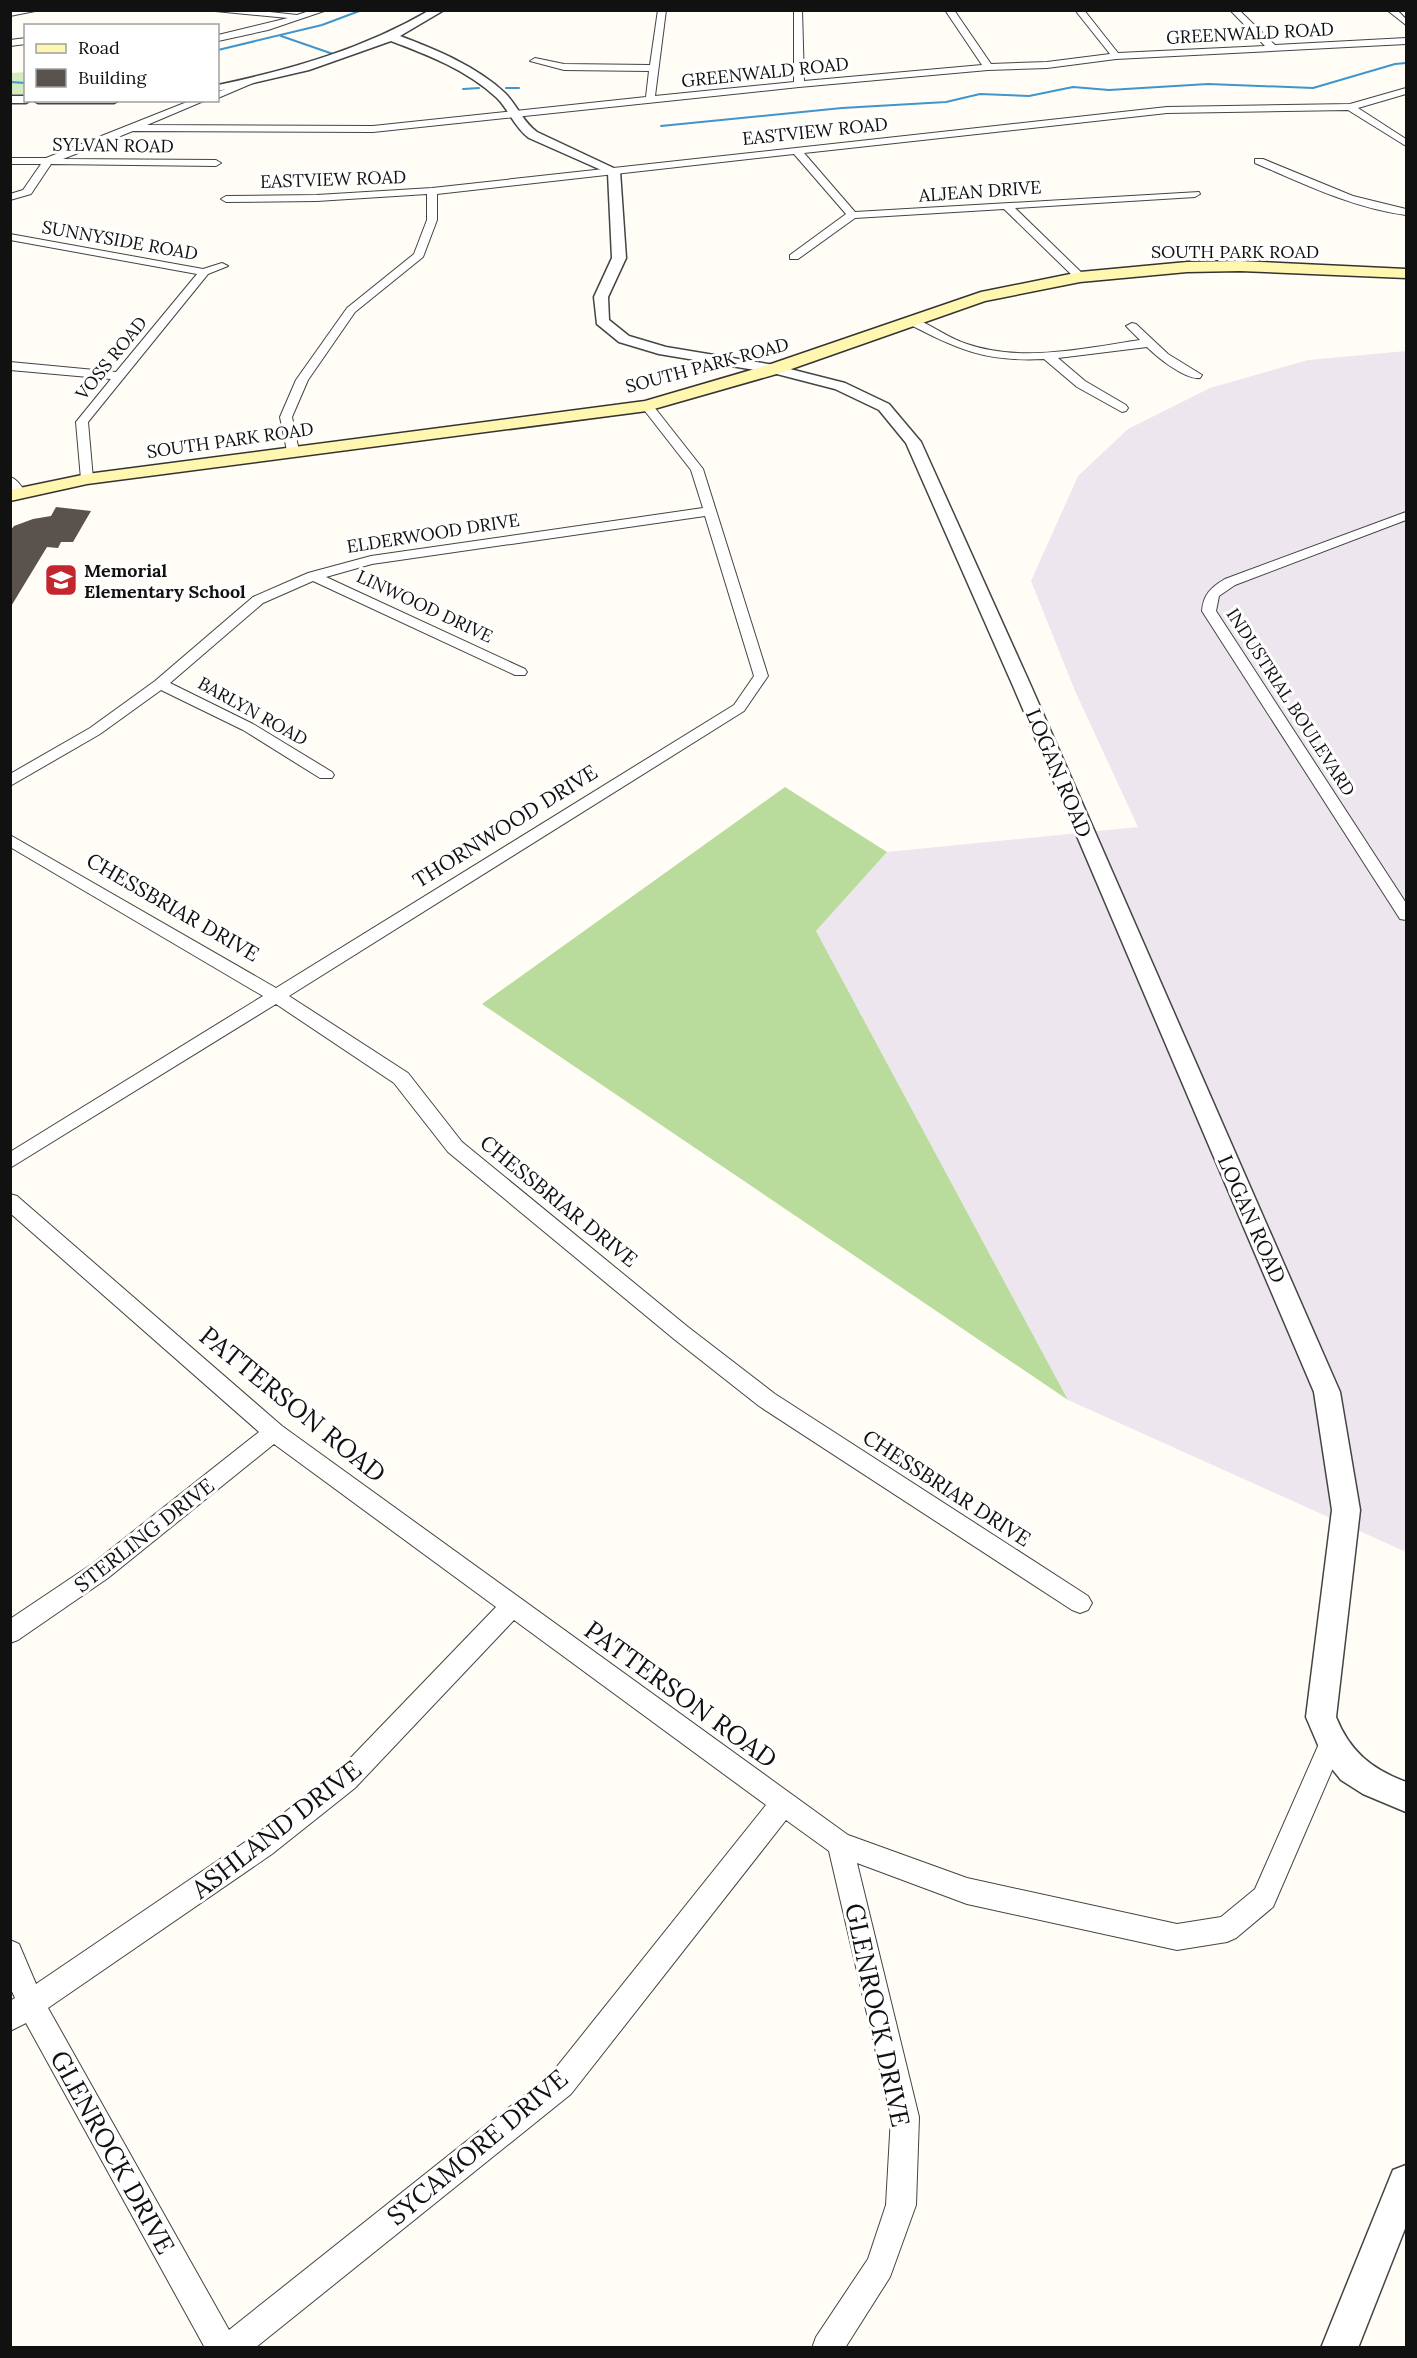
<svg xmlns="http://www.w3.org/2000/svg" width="1417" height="2358" viewBox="0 0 1417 2358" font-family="Lora,serif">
<rect width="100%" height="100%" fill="#fffdf5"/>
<path fill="#eee6ef" d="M1406,351V1552L1068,1400L816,931L887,852L1138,827L1075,691L1031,581L1078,476L1128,429L1210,388L1308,360Z"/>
<path fill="#d5ebbd" d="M25,72V95L11,94V73Z"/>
<path fill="#b9dc9c" d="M785,787L887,852L816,931L1068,1400L482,1004Z"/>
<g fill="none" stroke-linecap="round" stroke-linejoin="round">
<path stroke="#3f96cf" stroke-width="2" d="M281,36L333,54
M218,50L322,25L362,10
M10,82L26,83
M506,88H519
M463,89L479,88
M661,126L842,108L946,102L980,94L1029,96L1073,87L1109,90L1208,84L1313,88L1395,64L1406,63"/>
</g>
<path fill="#5a524d" d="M56,507L91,511L73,542H61L58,548L47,547L10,608V531L14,526L33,519L51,516Z"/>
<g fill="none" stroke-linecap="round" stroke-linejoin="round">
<defs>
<path id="minor" d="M10,10H40L10,16Z
M205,10H252L297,15L312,10H327L268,30L218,41V35L288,18Z
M658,10H666L655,96L794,82V10H802L804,81L982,65L945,10H954L991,64L1047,62L1110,54L1075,10H1084L1118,53L1265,46L1230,10H1239L1275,45L1406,38V44L1116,59L1047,68L988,70L799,87L373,132L133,131L63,159L216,160L221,163L216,166L51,164L31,194L10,200V194L23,190L41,164H10V158H46L192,100H206L147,125L373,126L646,97L649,71L564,70L530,61L535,58L564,64L650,65Z
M1387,10H1397L1406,19V25Z
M26,38V44L10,46V40Z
M250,79L258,81L218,98V92Z
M1406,88V94L1358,108L1406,139V146L1348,110L1167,113L804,153L855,212L1199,192L1200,194L1195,197L1015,208L1084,275L1086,277L1080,280L1076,279L1004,209L855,218L798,259H790V255L846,214L794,154L437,194V220L423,257L355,312L308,380L292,417L299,451L293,455L287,451L280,417L296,380L347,308L414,254L427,220V194L317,201L226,202L221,199L226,196L317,195L432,188L1167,107L1350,104Z
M1255,159H1263L1353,196L1406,209V215C1353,208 1304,184 1255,163Z
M10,234L203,269L222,263L228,266L208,274L88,422L93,479L92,482H82L81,479L76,422L111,379L10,370V362L116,372L197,274L10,240Z
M909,317C929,322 947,338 967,344C1022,363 1085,348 1140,340L1126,326L1132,323L1136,324L1168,354L1202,375L1200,378C1185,380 1157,357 1147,347L1058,358L1085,381L1126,405L1128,408L1126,411L1122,412L1077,387L1044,359C984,362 957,349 905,322L903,320Z
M647,402L651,403L703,469L768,676L744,711L289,996L408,1073L462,1142L688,1327L775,1394L1088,1596L1092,1603L1088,1610L1080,1613L1072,1610L759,1406L674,1339L448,1152L394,1083L276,1004L10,1168V1152L263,996L10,847V835L276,988L734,705L754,676L705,516L372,564L326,577L525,669L527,672L525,675H515L313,581L263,603L170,683L253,724L332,772L334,775L332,778H320L243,730L161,690L100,734L10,786V774L90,728L155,681L253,597L308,573L371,556L703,508L691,470L641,406Z
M10,477C18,479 22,488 27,494L25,497H15L10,490Z
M1406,512V520L1235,585L1219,596L1216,611L1406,903V920L1400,919L1202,611C1203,595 1211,587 1225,579Z
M10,1194L17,1196L282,1426L848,1835L967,1878L1177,1924L1221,1917L1255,1889L1322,1737L1331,1733L1340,1737L1343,1745L1273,1907L1236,1938L1227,1942L1177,1950L967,1904L857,1863L919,2117L916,2205L890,2277L845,2348H812L816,2337L868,2259L886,2205L891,2117L829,1851L786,1820L571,2094L255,2348H205L26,2023L10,2031V2001L15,1998L10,1987V1940L19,1944L36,1984L254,1836L337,1772L496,1607L274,1444L108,1578L18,1640L10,1643V1619L92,1564L259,1432L10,1213ZM514,1620L766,1805L551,2074L229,2330L48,2008L272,1854L355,1788Z"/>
<path id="tertiary" d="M430,10H444L400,36C437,50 476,66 505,93C517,105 523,122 537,132L620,171L626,258L608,297L609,320L629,336L666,347L774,365L845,383L889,404L921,442L1031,686L1340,1392L1360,1510L1336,1717C1350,1752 1372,1769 1406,1782V1812L1363,1794L1341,1780L1324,1759L1306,1717L1332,1510L1314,1392L1013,686L906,443L879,410L835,389L773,373L659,354L619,342L597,324L594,297L612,258L608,173L529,138C514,127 509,110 497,98C467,70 428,55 391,41L309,70L218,91V85C293,69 363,49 430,10Z
M10,96H26V100H31L26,103H10Z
M33,100H119L114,103H38Z
M1406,2165V2226L1358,2348H1321L1393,2170Z"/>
<path id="secondary" d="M1240,261L1406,269V278L1240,271L1187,272L1080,282L985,301L780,373L647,411L87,484L10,501V490L87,474L645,401L768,365L981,292L1080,272L1187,262Z"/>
</defs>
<use href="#minor" stroke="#444" stroke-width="2"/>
<use href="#tertiary" stroke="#444" stroke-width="3"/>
<use href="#secondary" stroke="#333" stroke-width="3"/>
<use href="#minor" fill="#fff" fill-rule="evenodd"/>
<use href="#tertiary" fill="#fff" fill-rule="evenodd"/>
<use href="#secondary" fill="#fff6b0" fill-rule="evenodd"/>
</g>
<defs>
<symbol id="school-square" viewBox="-11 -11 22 22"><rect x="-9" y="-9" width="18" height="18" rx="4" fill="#c4262e" stroke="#fff"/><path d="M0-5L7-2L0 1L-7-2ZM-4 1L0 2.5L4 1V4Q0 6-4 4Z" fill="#fff"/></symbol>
</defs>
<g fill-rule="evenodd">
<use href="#school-square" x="42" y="561" width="38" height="38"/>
</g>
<g text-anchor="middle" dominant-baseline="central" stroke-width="6" stroke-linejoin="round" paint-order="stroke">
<g font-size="18" fill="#111" stroke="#fff">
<text transform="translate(1250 33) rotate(-3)">GREENWALD ROAD</text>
<text transform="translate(765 72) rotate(-6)">GREENWALD ROAD</text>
<text transform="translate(815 131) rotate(-6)">EASTVIEW ROAD</text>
<text transform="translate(113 145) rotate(1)">SYLVAN ROAD</text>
<text transform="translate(333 179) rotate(-2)">EASTVIEW ROAD</text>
<text transform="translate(980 191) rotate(-4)">ALJEAN DRIVE</text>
<text transform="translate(120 240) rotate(10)">SUNNYSIDE ROAD</text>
<text x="1235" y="251">SOUTH PARK ROAD</text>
<text transform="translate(111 358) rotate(-51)">VOSS ROAD</text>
<text transform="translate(707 365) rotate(-15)">SOUTH PARK ROAD</text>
<text transform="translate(230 440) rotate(-8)">SOUTH PARK ROAD</text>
<text transform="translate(433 533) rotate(-9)">ELDERWOOD DRIVE</text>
<text transform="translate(425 606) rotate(25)">LINWOOD DRIVE</text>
<text transform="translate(1291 702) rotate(57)">INDUSTRIAL BOULEVARD</text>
<text transform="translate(253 711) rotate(29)">BARLYN ROAD</text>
</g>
<g font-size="18" font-weight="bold" fill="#111" stroke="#fff" text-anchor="start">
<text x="84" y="570">Memorial<tspan x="84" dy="21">Elementary School</tspan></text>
</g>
<g font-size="21" fill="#111" stroke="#fff">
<text transform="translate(1059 773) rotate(67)">LOGAN ROAD</text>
<text transform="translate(505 826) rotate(-32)">THORNWOOD DRIVE</text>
<text transform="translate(173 907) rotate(30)">CHESSBRIAR DRIVE</text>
<text transform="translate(559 1201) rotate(39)">CHESSBRIAR DRIVE</text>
<text transform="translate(1252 1219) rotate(66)">LOGAN ROAD</text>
<text transform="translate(947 1488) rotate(33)">CHESSBRIAR DRIVE</text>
<text transform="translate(144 1535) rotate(-38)">STERLING DRIVE</text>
</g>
<g font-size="26" fill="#111" stroke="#fff">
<text transform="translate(293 1404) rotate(39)">PATTERSON ROAD</text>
<text transform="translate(681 1694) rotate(36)">PATTERSON ROAD</text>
<text transform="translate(276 1829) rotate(-38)">ASHLAND DRIVE</text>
<text transform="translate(878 2015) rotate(78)">GLENROCK DRIVE</text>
<text transform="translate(477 2147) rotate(-40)">SYCAMORE DRIVE</text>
<text transform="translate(113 2152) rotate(61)">GLENROCK DRIVE</text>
</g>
</g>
<rect width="1417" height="2358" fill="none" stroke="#111111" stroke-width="24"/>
<rect x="24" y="24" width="195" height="78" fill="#ffffff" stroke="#a0a0a0" stroke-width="1.5"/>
<rect x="36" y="44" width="30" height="9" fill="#fff6b0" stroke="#a0a0a0" stroke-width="1.5"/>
<text x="78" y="54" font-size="18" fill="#111111">Road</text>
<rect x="36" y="69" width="30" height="18" fill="#5a524d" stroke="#a0a0a0" stroke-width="1.5"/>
<text x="78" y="84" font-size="18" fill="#111111">Building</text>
</svg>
